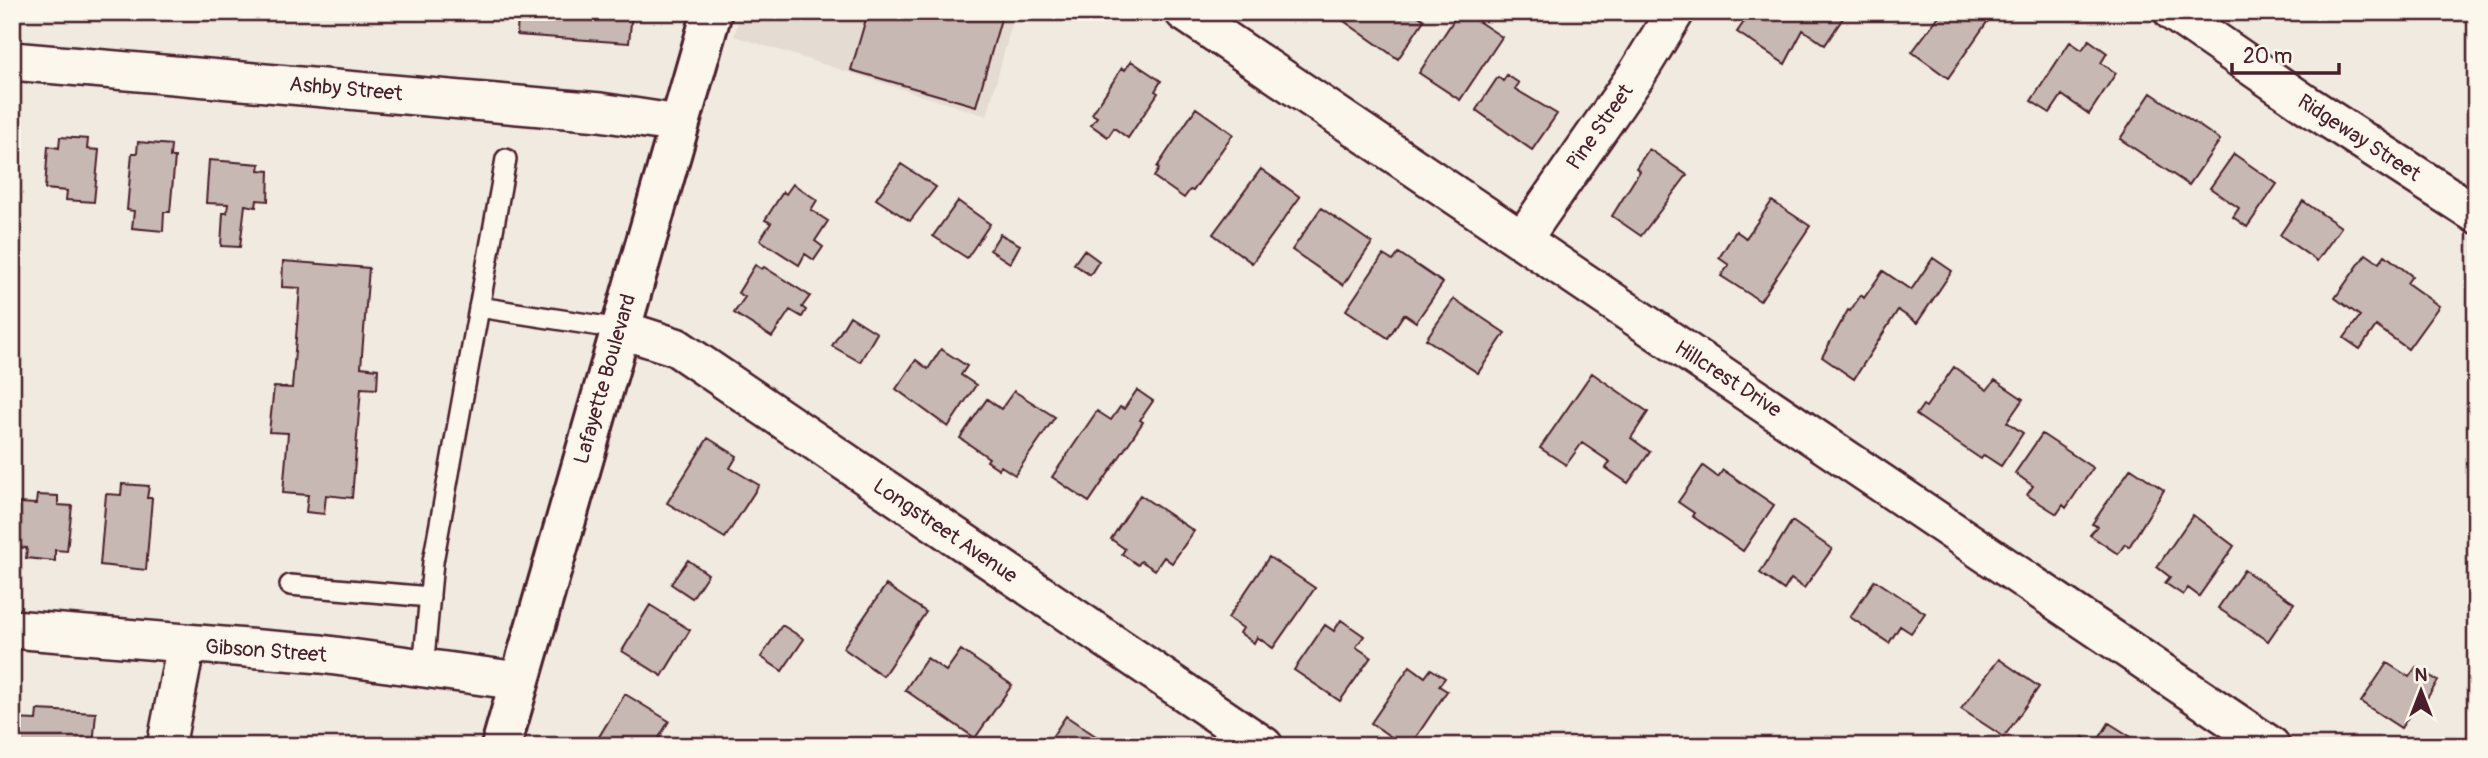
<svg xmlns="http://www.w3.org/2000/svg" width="2488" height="758" viewBox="0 0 2488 758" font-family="Pangolin,sans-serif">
<rect width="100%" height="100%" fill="#f0eae0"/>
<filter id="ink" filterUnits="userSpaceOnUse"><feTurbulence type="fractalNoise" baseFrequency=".0143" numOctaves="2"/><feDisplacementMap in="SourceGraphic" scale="14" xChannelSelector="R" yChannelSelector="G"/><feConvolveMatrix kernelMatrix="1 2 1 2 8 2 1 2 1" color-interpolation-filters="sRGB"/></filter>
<g filter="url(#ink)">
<path fill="#e4dbd2" d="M741,12H1015L987,116L734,36Z"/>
<path fill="#c8b8b3" stroke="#4a1f2b" stroke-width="2" d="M518,12H632L629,43L517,35Z
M868,12H1003L976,106L851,70Z
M1345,12H1413L1424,20L1398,59L1341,19Z
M1459,12H1464L1502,37L1460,100L1419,73Z
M1751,12H1847L1825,45L1803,30L1785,64L1737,32Z
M1942,12H1994L1948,78L1912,52Z
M2089,40L2107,53L2101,63L2116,73L2089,114L2062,95L2050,113L2031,101L2070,42L2082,50Z
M1131,61L1161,81L1155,91L1158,93L1128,138L1114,128L1108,137L1091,125L1097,117L1092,114L1122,68L1125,70Z
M1507,75L1519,83L1515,89L1557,114L1532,150L1476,110L1498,77L1503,81Z
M2151,93L2220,140L2189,185L2120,139Z
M1196,108L1233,134L1193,191L1190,190L1184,198L1154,177L1159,169L1157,167Z
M60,137L88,139L87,149L99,150L94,202L66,200L67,191L45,189L48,146L59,148Z
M138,142L171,145L170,157H175L170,212H164L163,231L132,228L134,211L127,210L132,153H137Z
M1649,149L1687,175L1641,236L1612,216L1640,171L1636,168Z
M2234,154L2277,184L2247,227L2233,217L2239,208L2210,188Z
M209,160L260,164L259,170L269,171L268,201L257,200L256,207L245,205L240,247L221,246L223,213H227L228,204L206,203Z
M901,164L936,187L910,221L876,199Z
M1261,169L1300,197L1252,263L1213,234Z
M793,184L817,200L811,210L828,221L815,241L823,247L814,260L805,254L799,265L760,240L771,223L765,220L783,192L786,194Z
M958,201L990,224L967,258L933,236Z
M1772,201L1810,226L1760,301L1721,276L1729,265L1719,258L1736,231L1746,238Z
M2303,201L2341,227L2317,261L2280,235Z
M1321,208L1372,243L1343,285L1292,250Z
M1000,234L1020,245L1010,263L990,250Z
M1084,250L1099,261L1090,275L1074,264Z
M1399,253L1443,283L1416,322L1404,314L1388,338L1346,310L1383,255L1393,261Z
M2366,254L2379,263L2385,255L2412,276L2407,283L2439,306L2408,349L2376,326L2360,349L2344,338L2360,316L2335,298Z
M1933,258L1952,271L1917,323L1898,310L1854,379L1822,357L1848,310L1850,311L1861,295L1864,298L1883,271L1911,290Z
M283,261L369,268L361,367L378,369L377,389L361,388L352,498L326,495L324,514L306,512L308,495L283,493L288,433L269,432L274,387L292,388L300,288L282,287Z
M755,265L762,269L764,267L810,296L802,307L806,310L802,317L790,310L772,337L734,313L745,297L738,293Z
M1454,299L1505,333L1478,373L1426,339Z
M850,316L877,333L860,362L832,346Z
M941,349L967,366L961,375L976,385L948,427L896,389L916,360L928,369Z
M1954,367L1987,390L1995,380L2023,399L2007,422L2023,433L2001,466L1984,455L1981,459L1916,415L1923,405L1926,407Z
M1592,373L1648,412L1631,438L1650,452L1628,483L1606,468L1610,462L1582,443L1566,465L1540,448Z
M1137,390L1153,401L1140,420L1143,422L1089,502L1052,477L1097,411L1111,420L1120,407L1124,409Z
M1014,391L1055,417L1015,475L1001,466L999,469L987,461L989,458L960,438L987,399L1001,409Z
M2042,434L2093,468L2066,508L2063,505L2057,514L2027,495L2033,486L2015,473Z
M708,438L737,456L730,468L759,485L725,538L667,503Z
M1703,466L1718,477L1723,470L1774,505L1743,551L1692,516L1694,513L1678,502Z
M2131,468L2164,490L2129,547L2125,544L2118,554L2090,535L2097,526L2092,524Z
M122,484L149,486L147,498H152L146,570L100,565L106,494L121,495Z
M37,495L58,496V505L72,506L67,551L55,550V561L26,558L27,548L15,547L19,503L36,504Z
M1140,495L1194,531L1172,563L1164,557L1155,570L1141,561L1138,565L1122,554L1125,549L1111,539Z
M2193,515L2234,546L2199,596L2188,588L2183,595L2165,583L2170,577L2157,567Z
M1792,521L1832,549L1804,588L1791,579L1784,590L1760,573Z
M1269,557L1315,588L1273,648L1257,637L1254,643L1240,633L1243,628L1228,618Z
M688,560L708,574L692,598L671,584Z
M2244,570L2294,603L2268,641L2218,608Z
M1875,580L1925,613L1911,633L1900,626L1889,643L1850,617Z
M886,585L926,612L883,676L843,648Z
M650,605L690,630L662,676L622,651Z
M1341,620L1364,636L1356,647L1371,657L1340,701L1294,670L1325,625L1334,631Z
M782,625L804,639L782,671L761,657Z
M961,650L1012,685L975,738L905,690L927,658L946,671Z
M1999,659L2039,687L2004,737L1961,709Z
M2387,663L2409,677L2416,667L2438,681L2422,706L2417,703L2401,728L2361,702Z
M1410,666L1425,677L1431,669L1445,678L1439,686L1447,691L1410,746H1404L1371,723Z
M625,694L669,721L654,746H606L597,740Z
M37,710L96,713L93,746H12L14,719L36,720Z
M1066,716L1109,745L1046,746Z
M2109,723L2144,745V746H2078L2083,737L2095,745Z"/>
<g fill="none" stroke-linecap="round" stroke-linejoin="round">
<defs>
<path id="service" d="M479,307L620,329
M290,585L430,597
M423,669L433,562L506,159"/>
<path id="minor" d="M1184,12L2271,746
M2173,12L2306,104L2476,214
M12,61L600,112L679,124
M1522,240L1637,74L1675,12
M620,329L676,347L1264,746
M12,629L321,654L519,681
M166,746L186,645"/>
<path id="secondary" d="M501,746L712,12"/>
</defs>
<use href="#service" stroke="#4a1f2b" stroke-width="24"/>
<use href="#minor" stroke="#4a1f2b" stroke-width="42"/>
<use href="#secondary" stroke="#4a1f2b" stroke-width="44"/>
<use href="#service" stroke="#fbf7ec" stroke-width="19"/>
<use href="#minor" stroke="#fbf7ec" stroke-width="37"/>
<use href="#secondary" stroke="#fbf7ec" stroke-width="38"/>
</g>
</g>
<g text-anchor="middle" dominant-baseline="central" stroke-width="6" stroke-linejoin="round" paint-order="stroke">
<g font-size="21" fill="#4a1f2b" stroke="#fbf7ec">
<text transform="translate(346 89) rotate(5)">Ashby Street</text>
<text transform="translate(1600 127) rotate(-55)">Pine Street</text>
<text transform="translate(2359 138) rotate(33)">Ridgeway Street</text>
<text transform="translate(605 379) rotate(-74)">Lafayette Boulevard</text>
<text transform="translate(1728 379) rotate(33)">Hillcrest Drive</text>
<text transform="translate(945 531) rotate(34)">Longstreet Avenue</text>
<text transform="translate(266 651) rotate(4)">Gibson Street</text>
</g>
</g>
<rect width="2488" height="758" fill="none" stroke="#fbf7ec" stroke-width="42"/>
<rect x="21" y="21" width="2446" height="716" fill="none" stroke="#4a1f2b" stroke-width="2.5" filter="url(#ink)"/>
<g transform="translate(2421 691)" stroke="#fbf7ec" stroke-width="5" paint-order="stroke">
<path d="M0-5L12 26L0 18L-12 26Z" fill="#4a1f2b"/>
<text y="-10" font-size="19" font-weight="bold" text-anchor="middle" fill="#4a1f2b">N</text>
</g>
<path d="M2232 63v10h107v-10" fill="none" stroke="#4a1f2b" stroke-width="3.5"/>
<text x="2243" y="63" font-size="21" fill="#4a1f2b" stroke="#fbf7ec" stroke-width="5" paint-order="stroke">20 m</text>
</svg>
